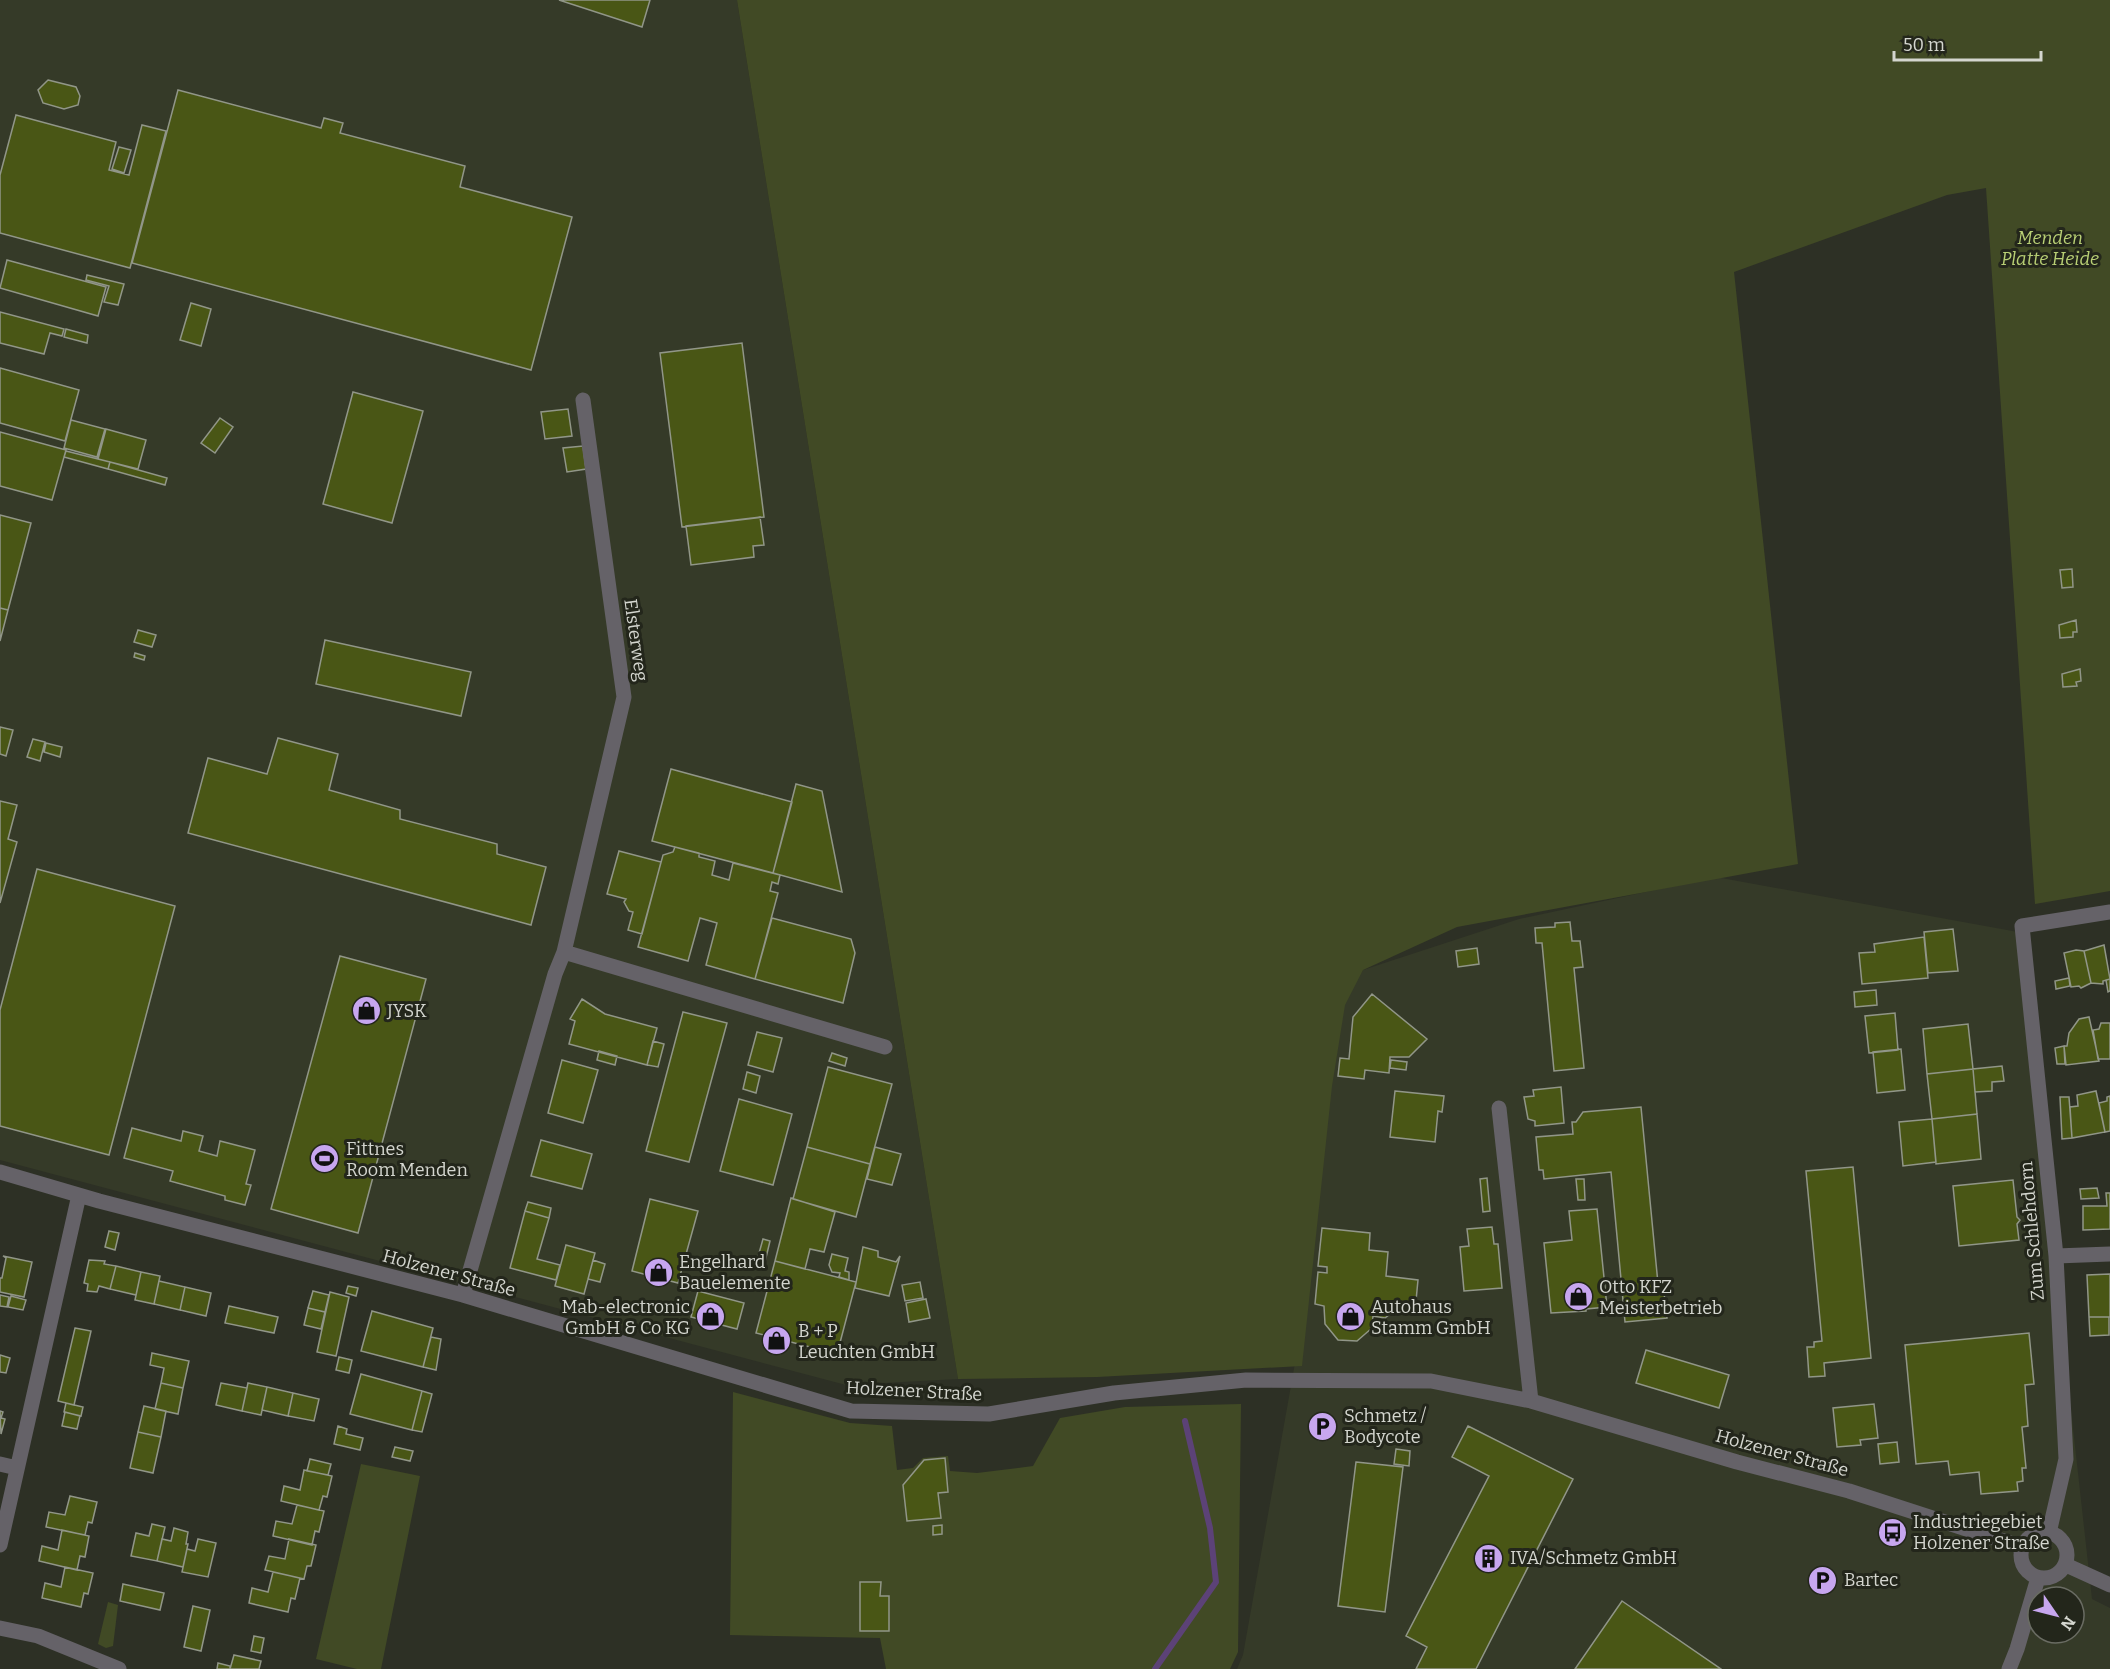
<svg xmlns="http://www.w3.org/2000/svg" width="2110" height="1669" viewBox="0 0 2110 1669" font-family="Bitter,serif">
<rect width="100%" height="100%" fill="#2d3025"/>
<path fill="#353a28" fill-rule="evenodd" d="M0,0H737L958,1379L846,1385L0,1160Z
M1716,877L2018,932L2092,1599L2110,1608V1669H1237L1243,1655L1305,1307L1340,1002L1363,970L1519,919ZM2038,1597H2074V1633H2038Z"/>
<path fill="#414a25" d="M737,0H2110V891L2035,904L1986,188L1947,195L1734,272L1798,864L1457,927L1363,970L1345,1005L1332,1086L1302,1366L1097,1377L958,1379Z
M733,1392L850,1423L892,1426L897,1470L913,1468L923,1458L948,1456L950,1471L977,1473L1033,1466L1060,1418L1125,1407L1241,1404L1238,1652L1230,1669H886L880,1638L730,1635Z
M361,1464L420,1476L381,1669H357L316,1659Z
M108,1602L118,1605L113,1646L106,1648L98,1644Z"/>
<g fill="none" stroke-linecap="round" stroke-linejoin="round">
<path stroke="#5c4277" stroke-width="6" d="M1155,1669L1216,1582L1210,1528L1185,1421"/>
</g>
<path fill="#495615" stroke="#919688" stroke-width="1.5" d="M559,0H650L642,27Z
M48,80L76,87L80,96L78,105L64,109L43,103L38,90Z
M178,90L321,128L324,118L343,123L340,133L465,166L460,187L572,217L531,370L132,263Z
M16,115L116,142L109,170L129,175L142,125L166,131L130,268L0,233V175Z
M119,147L131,150L124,173L112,169Z
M7,260L106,287L98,316L0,288Z
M87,275L124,284L118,305L104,302L109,286L86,280Z
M191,303L211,309L201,346L180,340Z
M0,312L64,329L62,336L50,333L44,354L0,343Z
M66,329L88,335L87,343L64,337Z
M742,343L764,517L682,527L660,353Z
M0,368L79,390L65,441L0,423Z
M353,392L423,411L392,523L323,504Z
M568,409L572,436L545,439L541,412Z
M220,418L233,427L215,453L201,443Z
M71,420L105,429L97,457L64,448Z
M106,429L146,440L138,469L98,459Z
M0,432L66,450L52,500L0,486Z
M583,446L586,469L567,472L563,448Z
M66,451L110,462L108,469L64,457Z
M110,462L167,478L165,485L108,469Z
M0,515L31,523L8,610L0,608Z
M760,517L764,545L753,546L754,557L691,565L686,526Z
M2072,569L2073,587L2062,588L2060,570Z
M0,608L8,610L0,641Z
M2076,620L2077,632H2073V637L2060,638L2059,625Z
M138,630L156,635L152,647L134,642Z
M325,640L471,672L461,716L316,684Z
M135,653L145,656L144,660L134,657Z
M2080,669L2081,681L2076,682L2077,686L2063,687L2062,674Z
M0,727L13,730L6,756L0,754Z
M278,738L338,754L329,790L400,810V819L497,844V854L546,867L531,925L188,833L208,758L267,774Z
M33,739L45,742L40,761L27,757Z
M46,743L62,747L60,757L44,752Z
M671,769L792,802L773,873L652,841Z
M796,784L822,791L842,892L773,873Z
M0,801L17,805L8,839L17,842L0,903Z
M675,847L699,853V857L715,861L712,875L729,880L733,863L780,875L778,884L772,882L770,891L778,893L755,979L706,965L717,923L700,918L688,961L638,947L663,855L673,852Z
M619,851L661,862L642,934L628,930L633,912L629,911L624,902L626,899L607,894Z
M37,869L175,906L109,1155L0,1126V1010Z
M772,918L851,939L855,953L843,1003L755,979Z
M1570,922L1572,941H1580L1583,967L1574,968L1584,1068L1554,1071L1542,943H1536L1535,928L1555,927V923Z
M1953,929L1958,971L1928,973L1924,932Z
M1924,937L1928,978L1862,984L1859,953L1875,952L1874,944Z
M2104,945L2110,979L2103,981V984L2091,983L2084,951Z
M1477,948L1479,964L1458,967L1456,951Z
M2076,950L2084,951L2091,983L2081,988L2079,986L2071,987L2064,953Z
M340,956L426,979L358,1233L271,1209Z
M2069,978L2070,986L2056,989L2055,981Z
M2110,979V991L2108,992L2106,980Z
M1876,990L1877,1005L1855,1007L1854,992Z
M1372,994L1427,1039L1409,1057H1390L1389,1073L1365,1070L1364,1079L1338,1076L1340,1058L1349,1059L1353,1017Z
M582,999L605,1014L657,1028L647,1065L569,1044L575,1021L570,1019Z
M683,1012L727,1023L689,1162L646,1151Z
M1895,1013L1898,1050L1869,1053L1865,1016Z
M2089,1017L2099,1061L2066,1065L2064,1046H2067L2069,1033L2079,1019Z
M2101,1023H2110V1059H2098L2093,1030L2099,1029Z
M1968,1024L1973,1069L1927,1074L1923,1029Z
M757,1032L782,1038L773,1072L748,1065Z
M653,1041L664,1044L658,1067L647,1065Z
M2064,1046L2065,1064H2057L2055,1048Z
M1901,1049L1905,1090L1877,1093L1873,1052Z
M599,1051L617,1056L615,1065L597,1060Z
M832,1053L847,1058L845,1066L829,1061Z
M562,1060L598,1070L583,1123L548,1113Z
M1391,1060L1407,1062L1406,1070L1390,1068Z
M2002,1066L2004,1081L1992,1082V1091L1975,1092L1973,1069Z
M828,1067L892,1084L870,1164L807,1147Z
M1973,1069L1977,1114L1932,1119L1927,1074Z
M747,1072L760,1076L756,1093L743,1089Z
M1561,1087L1564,1123L1535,1126V1121L1528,1119L1524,1097L1534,1096L1533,1090Z
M1395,1091L1444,1096L1442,1112L1438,1111L1435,1142L1390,1137Z
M2096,1091L2105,1132L2072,1138L2070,1107L2078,1106L2077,1095Z
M2110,1096V1131L2105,1132L2099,1103L2107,1101V1097Z
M2060,1097H2069L2072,1138L2062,1139Z
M739,1099L792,1114L773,1185L720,1171Z
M1641,1107L1659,1294L1664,1293L1667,1318L1625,1322L1611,1172L1544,1179L1543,1170H1539L1536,1137L1573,1134L1572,1122H1576L1583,1112Z
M1977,1114L1981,1159L1936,1164L1932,1119Z
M1932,1119L1936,1162L1903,1166L1899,1122Z
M132,1128L181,1141L183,1131L203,1136L199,1151L217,1156L220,1141L255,1150L246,1184L251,1185L245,1205L225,1200V1196L170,1181L173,1171L124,1158Z
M541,1140L592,1154L582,1189L531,1176Z
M807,1147L870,1164L856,1217L793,1199Z
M875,1147L901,1154L892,1185L867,1179Z
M1853,1167L1871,1358L1824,1363L1825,1376L1809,1377L1807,1347H1814V1342L1822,1341L1806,1171Z
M1487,1178L1490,1211L1483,1212L1480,1179Z
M1576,1179H1584L1585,1200H1578Z
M2013,1180L2017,1217L2020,1220L2017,1224L2019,1240L1959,1246L1953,1186Z
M2097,1188L2099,1198L2081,1199L2080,1189Z
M2106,1193H2110V1229L2083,1230V1206H2107Z
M791,1198L835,1212L824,1252L810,1249L805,1269L775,1261Z
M650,1199L698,1211L678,1283L632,1271Z
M528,1202L551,1208L549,1218L525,1211Z
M1597,1209L1607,1307L1586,1309V1311L1551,1313L1544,1243L1572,1240L1569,1211Z
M525,1211L549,1218L537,1259L560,1265L556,1280L510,1268Z
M1492,1227L1494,1244H1498L1502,1288L1464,1291L1460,1247L1469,1246L1467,1229Z
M1322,1228L1370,1233L1369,1250L1388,1252L1386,1276L1418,1280L1415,1311L1398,1308L1385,1318L1373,1316L1372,1328L1357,1341L1338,1340L1325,1324L1324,1306L1315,1304L1318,1272L1327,1273V1267L1318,1266Z
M109,1231L119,1233L115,1250L105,1247Z
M763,1239L770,1241L764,1266L756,1264Z
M566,1245L595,1253L584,1294L555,1286Z
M863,1247L878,1251V1257L896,1262L900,1256L889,1296L855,1288Z
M832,1254L848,1258L845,1271L849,1272V1280L839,1277L840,1273L832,1272L829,1265Z
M3,1256L32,1262L24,1297L0,1292V1278H2L6,1258Z
M89,1260L105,1261L104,1264L116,1266L110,1289L99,1286L97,1292L87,1291L88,1284L84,1283Z
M593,1260L605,1264L600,1282L588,1279Z
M775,1261L856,1282L837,1354L756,1333Z
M116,1266L141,1272L136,1295L110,1289Z
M141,1272L160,1276L154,1304L135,1300Z
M2110,1274V1317H2089L2087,1275Z
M159,1281L185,1287L180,1310L154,1304Z
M920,1282L923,1298L905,1301L902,1285Z
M348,1286L358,1288L356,1296L346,1293Z
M185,1287L211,1293L206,1316L180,1310Z
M313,1291L329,1295L325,1312L308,1308Z
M698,1291L744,1303L737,1329L691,1317Z
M330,1292L349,1297L336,1356L317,1352Z
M0,1295L9,1297L7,1307L0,1306Z
M11,1296L26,1300L23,1310L8,1307Z
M926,1299L930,1318L909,1322L906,1303Z
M229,1306L278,1317L274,1333L225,1323Z
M308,1308L325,1312L321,1329L304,1325Z
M372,1311L433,1328L423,1367L361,1351Z
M2089,1317H2109V1335L2090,1336Z
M75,1328L91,1331L74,1405L58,1401Z
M2029,1333L2034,1384L2025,1385L2028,1426L2022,1427L2026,1468H2022L2023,1481L2017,1482L2018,1491L1981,1494L1979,1472L1950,1475L1948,1461L1916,1464L1905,1345Z
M431,1337L441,1339L436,1370L423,1367Z
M1646,1350L1729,1375L1719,1408L1636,1383Z
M152,1353L189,1361L183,1388L161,1383L164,1368L150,1365Z
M0,1355L10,1358L6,1373L0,1372Z
M339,1357L352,1360L349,1373L336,1370Z
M361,1374L422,1391L412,1430L350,1414Z
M161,1383L183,1388L178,1414L155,1409Z
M221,1383L247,1388L242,1411L216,1405Z
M248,1383L267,1387L261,1415L242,1411Z
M267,1387L293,1393L288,1416L262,1410Z
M422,1391L432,1394L422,1432L412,1430Z
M293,1393L319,1399L314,1421L288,1416Z
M66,1403L83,1407L81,1416L64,1412Z
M1874,1404L1878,1438L1860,1440L1861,1445L1837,1447L1833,1408Z
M144,1406L166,1411L161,1437L138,1432Z
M0,1411L3,1412L1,1418L5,1419L1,1434Z
M65,1412L80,1416L77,1429L62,1426Z
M338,1426L347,1429L346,1434L363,1438L360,1450L334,1444Z
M1468,1426L1573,1479L1476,1669H1416L1427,1647L1406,1636L1489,1476L1452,1457Z
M138,1432L161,1437L153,1473L130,1468Z
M1897,1442L1899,1462L1880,1464L1878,1444Z
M395,1447L413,1451L410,1461L392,1457Z
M1396,1449L1410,1451L1409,1466L1394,1464Z
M945,1458L948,1492L938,1493L941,1518L907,1521L903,1485L924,1460Z
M310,1459L331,1464L328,1475L307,1471Z
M1356,1462L1403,1467L1385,1612L1338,1606Z
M304,1470L332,1476L327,1497L323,1496L319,1510L281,1501L284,1486L300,1490Z
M70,1496L97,1502L92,1523L88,1522L85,1535L46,1527L49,1512L65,1515Z
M297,1505L324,1511L319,1532L315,1531L312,1545L273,1536L276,1521L292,1524Z
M152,1524L165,1527L157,1561L131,1556L136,1533L149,1536Z
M942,1525V1534L933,1535V1526Z
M174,1528L188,1532L186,1544H188L183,1567L157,1561L162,1539L171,1541Z
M62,1530L89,1536L85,1557L80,1556L77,1570L39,1561L42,1546L58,1550Z
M198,1539L216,1543L208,1577L182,1572L187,1549L195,1551Z
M289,1539L316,1545L311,1566H307L304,1579L265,1570L269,1556L285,1559Z
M65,1567L93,1573L88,1594L84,1593L81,1607L42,1598L45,1583L61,1587Z
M273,1572L300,1578L295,1599L291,1598L288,1612L249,1603L252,1588L268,1592Z
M860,1582H881L880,1596H889V1631H860Z
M123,1584L164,1593L160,1610L120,1601Z
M1622,1601L1721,1669H1575Z
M193,1606L210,1610L201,1651L184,1647Z
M254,1636L264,1638L261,1653L251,1651Z
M234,1655L261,1661L259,1669H230Z
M218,1663L230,1666V1669H217Z"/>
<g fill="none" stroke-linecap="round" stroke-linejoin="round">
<path stroke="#656268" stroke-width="15" d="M564,952L885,1047
M1499,1108L1531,1401
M0,1172L99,1201L463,1295L851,1411L989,1414L1114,1393L1246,1380L1431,1381L1531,1401L1737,1462L1849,1491L2022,1547
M2056,1256L2110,1254
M463,1295L555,974L564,952L624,697L583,400
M0,1464L17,1468
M2021 1555a23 23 0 1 1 46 0a23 23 0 1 1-46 0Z
M2049,1533L2066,1459L2056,1256L2022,926L2110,912
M0,1545L79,1195
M2066,1565L2110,1585
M0,1628L38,1636L119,1669
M2009,1669L2017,1649L2038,1578"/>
</g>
<defs>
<symbol id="shop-disc" viewBox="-11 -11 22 22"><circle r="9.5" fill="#c7a6ef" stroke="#23261b"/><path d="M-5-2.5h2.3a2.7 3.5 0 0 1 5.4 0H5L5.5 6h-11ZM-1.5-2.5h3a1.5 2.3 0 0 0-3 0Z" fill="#111"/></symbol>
<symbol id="stadium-disc" viewBox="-11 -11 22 22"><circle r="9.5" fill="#c7a6ef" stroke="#23261b"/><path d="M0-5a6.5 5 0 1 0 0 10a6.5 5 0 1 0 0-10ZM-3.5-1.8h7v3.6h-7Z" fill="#111"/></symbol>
<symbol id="parking-disc" viewBox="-11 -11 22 22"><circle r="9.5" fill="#c7a6ef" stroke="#23261b"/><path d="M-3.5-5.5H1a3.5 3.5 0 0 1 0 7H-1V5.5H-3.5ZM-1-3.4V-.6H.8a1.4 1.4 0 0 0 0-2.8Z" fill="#111"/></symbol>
<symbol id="bus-disc" viewBox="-11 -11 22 22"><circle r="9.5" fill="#c7a6ef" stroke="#23261b"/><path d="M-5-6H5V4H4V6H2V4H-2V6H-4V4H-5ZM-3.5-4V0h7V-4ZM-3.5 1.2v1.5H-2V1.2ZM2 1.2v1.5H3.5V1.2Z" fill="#111"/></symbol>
<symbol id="building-disc" viewBox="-11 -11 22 22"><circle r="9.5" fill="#c7a6ef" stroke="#23261b"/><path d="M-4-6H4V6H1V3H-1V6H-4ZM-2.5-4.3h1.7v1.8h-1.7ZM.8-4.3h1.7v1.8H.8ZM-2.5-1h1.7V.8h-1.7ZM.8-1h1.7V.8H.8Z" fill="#111"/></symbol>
</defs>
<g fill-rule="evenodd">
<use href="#shop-disc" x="350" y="994" width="33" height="33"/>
<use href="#stadium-disc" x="308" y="1142" width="33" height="33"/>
<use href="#shop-disc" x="642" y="1256" width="33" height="33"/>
<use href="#shop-disc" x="1562" y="1280" width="33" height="33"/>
<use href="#shop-disc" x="694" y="1300" width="33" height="33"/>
<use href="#shop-disc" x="1334" y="1300" width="33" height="33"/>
<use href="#shop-disc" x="760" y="1324" width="33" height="33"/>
<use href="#parking-disc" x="1306" y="1410" width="33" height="33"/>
<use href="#bus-disc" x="1876" y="1516" width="33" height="33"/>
<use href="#building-disc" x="1472" y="1542" width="33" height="33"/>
<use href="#parking-disc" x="1806" y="1564" width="33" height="33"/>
</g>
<g text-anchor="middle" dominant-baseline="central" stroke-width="6" stroke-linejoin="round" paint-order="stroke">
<g font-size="18" font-style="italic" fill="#b9d075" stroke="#23261b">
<text x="2050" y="238">Menden<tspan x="2050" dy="21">Platte Heide</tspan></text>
</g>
<g font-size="18" fill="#d4d6cf" stroke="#23261b">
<text transform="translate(636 640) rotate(82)">Elsterweg</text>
<text transform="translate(2032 1231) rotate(-95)">Zum Schlehdorn</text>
<text transform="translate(449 1273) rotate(15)">Holzener Straße</text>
<text transform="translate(914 1391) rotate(3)">Holzener Straße</text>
<text transform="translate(1782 1453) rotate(15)">Holzener Straße</text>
</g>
<g font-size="18" fill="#d4d6cf" stroke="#23261b" text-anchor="start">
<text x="387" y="1011">JYSK</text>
<text x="346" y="1149">Fittnes<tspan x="346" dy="21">Room Menden</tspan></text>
<text x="679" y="1262">Engelhard<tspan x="679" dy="21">Bauelemente</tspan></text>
<text x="1599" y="1287">Otto KFZ<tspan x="1599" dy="21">Meisterbetrieb</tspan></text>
<text x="690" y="1307" text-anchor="end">Mab-electronic<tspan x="690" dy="21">GmbH &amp; Co KG</tspan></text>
<text x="1371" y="1307">Autohaus<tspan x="1371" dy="21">Stamm GmbH</tspan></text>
<text x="798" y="1331">B + P<tspan x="798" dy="21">Leuchten GmbH</tspan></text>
<text x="1344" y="1416">Schmetz /<tspan x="1344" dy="21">Bodycote</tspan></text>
<text x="1913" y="1522">Industriegebiet<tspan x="1913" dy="21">Holzener Straße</tspan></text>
<text x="1510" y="1558">IVA/Schmetz GmbH</text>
<text x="1844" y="1580">Bartec</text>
</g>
</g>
<g transform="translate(2056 1615) rotate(125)"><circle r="28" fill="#23261b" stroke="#6a6c63" stroke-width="1.5"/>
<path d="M0-4.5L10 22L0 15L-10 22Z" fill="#c7a6ef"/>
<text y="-9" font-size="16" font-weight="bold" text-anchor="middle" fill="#d4d6cf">N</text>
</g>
<path d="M1894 51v9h147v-9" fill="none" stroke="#d4d6cf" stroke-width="3"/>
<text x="1903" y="51" font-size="18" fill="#d4d6cf" stroke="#23261b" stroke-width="4.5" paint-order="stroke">50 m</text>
</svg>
